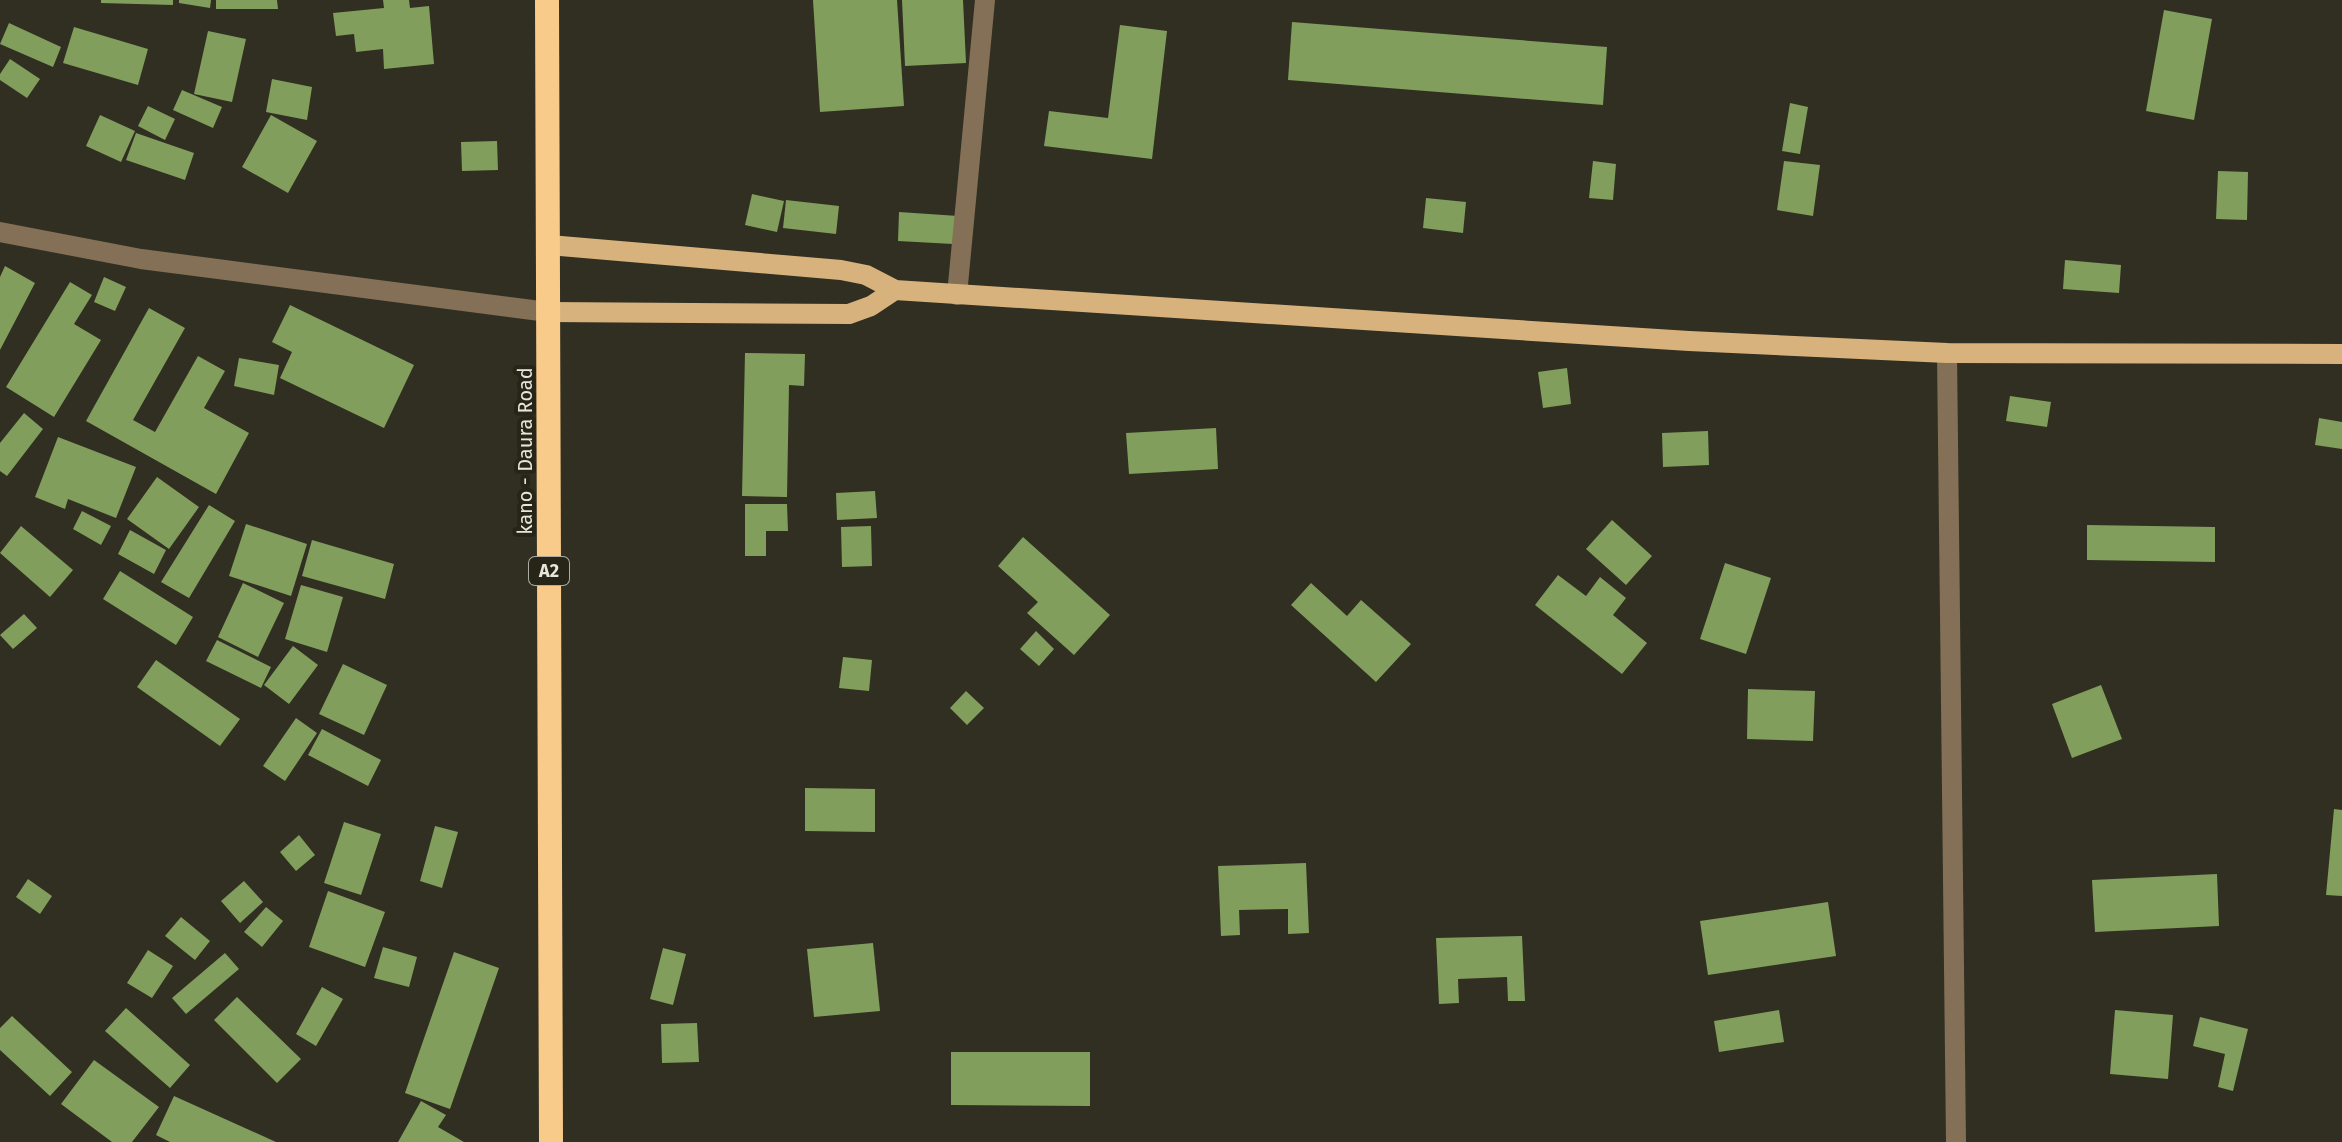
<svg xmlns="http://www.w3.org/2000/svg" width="2342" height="1142" viewBox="0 0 2342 1142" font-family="'Fira Sans',sans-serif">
<rect width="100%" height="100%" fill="#312f21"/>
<path fill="#819e5d" d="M101,0H173V5L101,3Z
M179,0H211L210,8L179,3Z
M216,0H277L278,9H216Z
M383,0H409L410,8L429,6L434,64L384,69L383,49L356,52L354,34L336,36L333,13L384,8Z
M813,0H897L904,106L820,112Z
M902,0H963L966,63L905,66Z
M2164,10L2212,19L2194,120L2146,111Z
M1292,22L1607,47L1603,105L1288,80Z
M9,23L61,47L53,67L0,44Z
M1120,25L1167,31L1152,159L1044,146L1049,111L1108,118Z
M74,27L148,49L138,85L63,63Z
M208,31L246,39L232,102L194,94Z
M10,59L40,79L27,98L0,80V74Z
M272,79L312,87L307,120L266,112Z
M182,90L222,107L213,128L173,110Z
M1790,103L1808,107L1800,154L1782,151Z
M148,106L175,119L165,140L138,126Z
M100,115L135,131L121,162L86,146Z
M271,115L317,141L288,193L242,167Z
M136,133L194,153L185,180L126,160Z
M497,141L498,170L462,171L461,142Z
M1593,161L1616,164L1613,200L1589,198Z
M1784,161L1820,165L1813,216L1777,210Z
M2218,171L2248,172L2247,220L2216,219Z
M752,194L784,201L777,232L745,225Z
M1426,198L1466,202L1463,233L1423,228Z
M786,200L839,206L836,234L783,228Z
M899,212L973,217L971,245L898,241Z
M2065,260L2121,265L2119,293L2063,289Z
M5,266L35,283L0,350V277Z
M104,277L126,287L115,311L94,302Z
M70,282L92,295L74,324L101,340L54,417L6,387Z
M290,305L414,365L384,428L280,378L292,352L272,342Z
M149,308L185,328L133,420L155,432L198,356L225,371L204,408L249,433L216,494L86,421Z
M745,353L805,354L804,386L789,385L787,497L742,496Z
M239,358L279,365L274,395L234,386Z
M1567,368L1571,404L1543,408L1538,372Z
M2010,396L2051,402L2047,427L2006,421Z
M24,413L43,429L7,476L0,471V443Z
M2319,418L2342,422V449L2315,445Z
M1216,428L1218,469L1129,474L1126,433Z
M1708,431L1709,465L1663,467L1662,433Z
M58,437L136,467L116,518L68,499L65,509L35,497Z
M157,477L199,507L169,549L127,519Z
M875,491L877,518L837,520L836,493Z
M745,504H787L788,531H766V556H745Z
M209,505L235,521L189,598L161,582Z
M82,511L111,526L101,545L73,529Z
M1612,520L1652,556L1626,585L1586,549Z
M246,524L307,544L291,596L229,576Z
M2087,525L2215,527V562L2087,560Z
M21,526L73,570L50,597L0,553Z
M871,526L872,566L842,567L841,527Z
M130,530L166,550L154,574L118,554Z
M1023,537L1110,615L1074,655L1027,613L1038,602L998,566Z
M312,540L394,564L385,599L302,576Z
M1725,563L1771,578L1746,654L1700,639Z
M120,571L193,617L176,645L103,599Z
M1558,575L1586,596L1600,577L1626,598L1613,615L1647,643L1622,674L1535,605Z
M243,583L284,603L258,657L218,637Z
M1311,583L1347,616L1361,600L1411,644L1376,682L1291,605Z
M301,585L343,597L327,652L285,639Z
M24,614L37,628L13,649L0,635Z
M1036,631L1054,649L1039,666L1020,649Z
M217,640L271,667L261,688L206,661Z
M293,646L318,665L289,704L264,685Z
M843,657L872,660L869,691L839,688Z
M156,660L240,719L220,746L137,687Z
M343,664L387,685L364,735L319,714Z
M2101,685L2122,739L2072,758L2052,704Z
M1748,689L1815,691L1813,741L1747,739Z
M966,691L984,708L967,725L950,708Z
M296,718L317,733L285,781L263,766Z
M322,729L381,760L368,786L308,755Z
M805,788L875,789V832L805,831Z
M2334,809L2342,810V896L2326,895Z
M344,822L381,834L361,895L324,883Z
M435,826L458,832L442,888L420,881Z
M299,835L315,855L296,871L280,852Z
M1306,863L1309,933L1288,934V909L1239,910L1240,935L1221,936L1218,866Z
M2217,874L2219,926L2095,932L2092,880Z
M28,879L52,896L40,914L16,897Z
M244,881L263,902L240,923L221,901Z
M328,891L385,912L365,967L309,947Z
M1828,902L1836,956L1708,975L1700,921Z
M266,907L283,921L262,947L244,932Z
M181,917L210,941L195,960L165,936Z
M1522,936L1525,1001H1508L1507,977L1458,979L1459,1003L1439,1004L1436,938Z
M873,943L880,1011L814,1017L807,949Z
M383,947L417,957L409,987L374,978Z
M663,948L686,954L673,1005L650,999Z
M148,950L173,966L152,998L127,983Z
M454,952L499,968L450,1109L405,1093Z
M225,953L239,969L186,1014L172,998Z
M322,987L343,999L316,1046L296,1034Z
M237,997L301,1059L277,1083L214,1020Z
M126,1008L190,1065L170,1088L105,1031Z
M1779,1010L1784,1042L1719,1052L1714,1021Z
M2115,1010L2173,1015L2168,1079L2110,1074Z
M12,1016L72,1072L50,1096L0,1050V1028Z
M2200,1017L2248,1029L2233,1091L2218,1087L2225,1054L2193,1046Z
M697,1023L699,1062L662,1063L661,1024Z
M951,1052H1090V1106L951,1105Z
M94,1060L159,1107L132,1142H112L61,1104Z
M174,1096L276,1142H170L156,1135Z
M421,1101L446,1115L438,1127L464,1142H398Z"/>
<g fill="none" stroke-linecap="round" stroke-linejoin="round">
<path stroke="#837057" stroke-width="20" d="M0,232L141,259L548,312
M957,295L985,0
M1947,353L1956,1142"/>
<path stroke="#d8b27d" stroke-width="20" d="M549,245L841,270L866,275L895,290L1689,341L1947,353L2342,354
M548,312L849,314L871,306L895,290"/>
<path stroke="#f9cb8b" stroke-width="24" d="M547,0L551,1142"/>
</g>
<g text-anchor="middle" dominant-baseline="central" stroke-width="8" stroke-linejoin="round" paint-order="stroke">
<rect fill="#272517" stroke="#adaca2" stroke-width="2" x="529" y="557" width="40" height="28" rx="6"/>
<g font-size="18" font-weight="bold" fill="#e7e6dd">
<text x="549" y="571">A2</text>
</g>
<g font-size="20" fill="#e7e6dd" stroke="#272517">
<text transform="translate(525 451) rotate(-90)">kano - Daura Road</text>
</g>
</g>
</svg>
